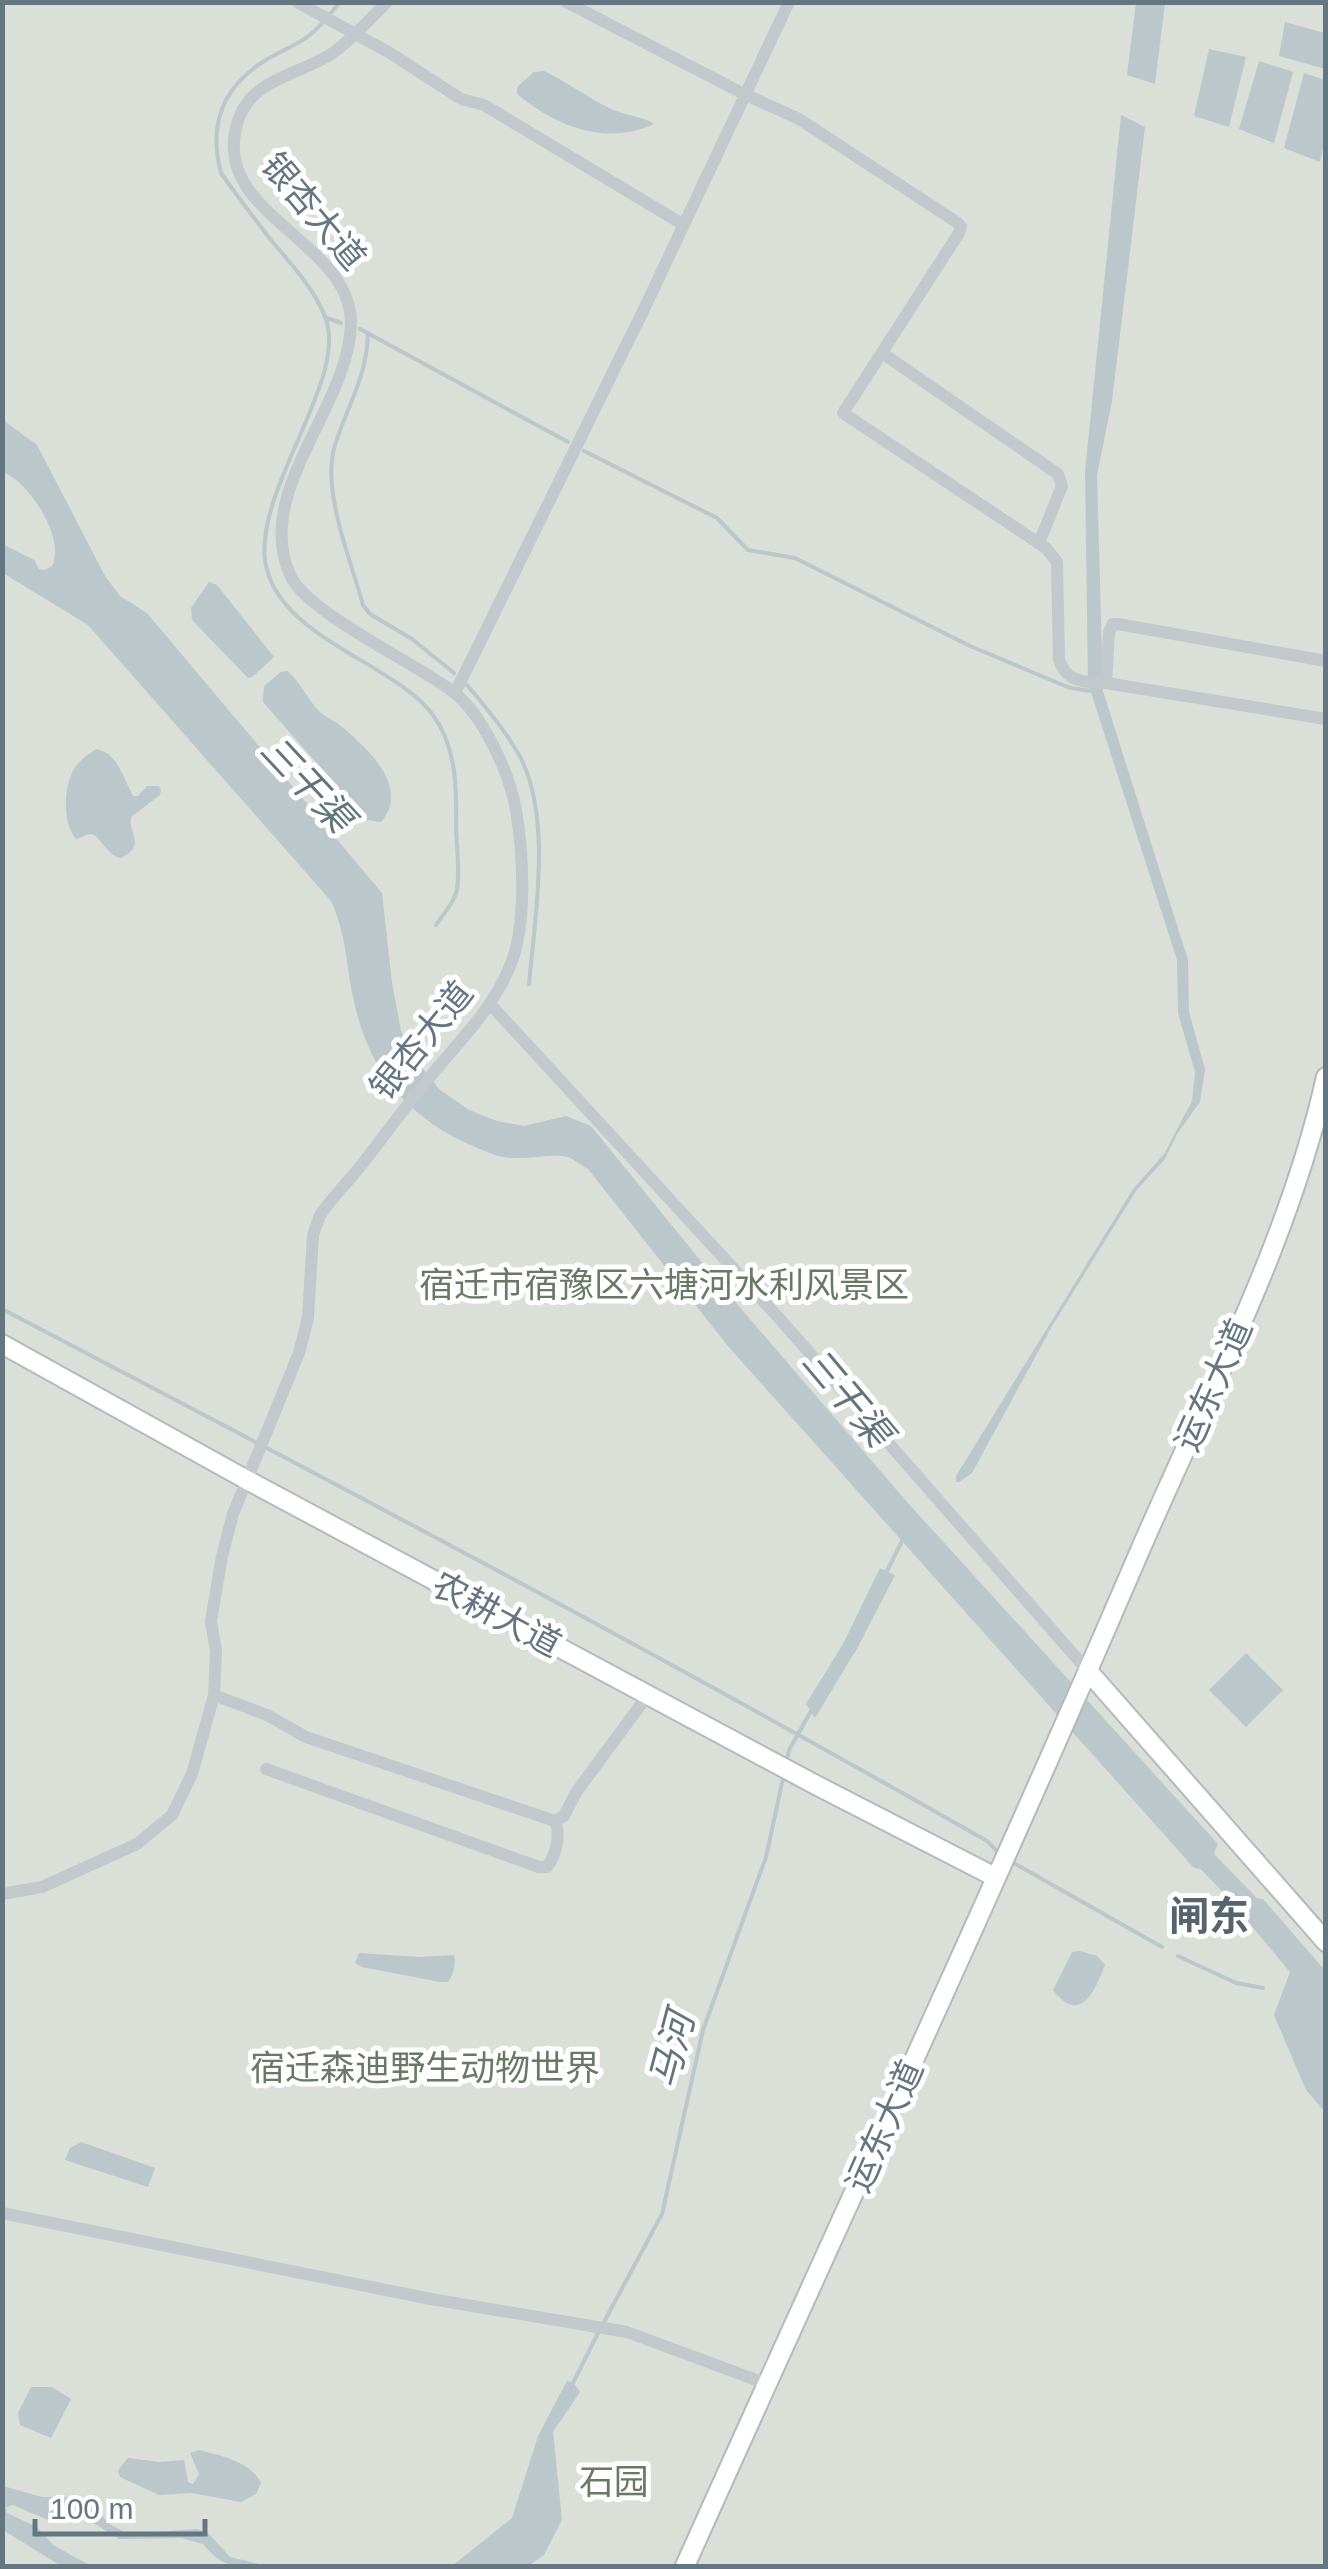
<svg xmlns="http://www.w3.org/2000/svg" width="1328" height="2569" viewBox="0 0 1328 2569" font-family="Helvetica,'Noto Sans SC',sans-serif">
<rect width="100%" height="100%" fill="#fafaf8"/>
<path fill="#dadfd7" d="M2,3H1325V2566H3Z"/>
<path fill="#bbc7cb" d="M1136,3H1165L1155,84L1127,75Z
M1285,22L1325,33V69L1279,56Z
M1209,49L1246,57L1229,127L1194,116Z
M1259,61L1293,72L1274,143L1239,129Z
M544,71C567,82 587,97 609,108C623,115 645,117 654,124C606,146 557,127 517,94V87L534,72Z
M1304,73L1325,80V139L1320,162L1284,148Z
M1121,115L1145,127L1112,401L1097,475L1103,691L1188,960L1189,1012L1205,1069L1200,1102L1177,1134L1165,1159L1136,1191L1051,1328L972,1473L959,1482H956V1476L1133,1189L1164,1154L1192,1101L1195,1072L1178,1013L1177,960L1088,683L1085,472Z
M3,420L37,445L105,576L120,596L147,613L382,893L392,983L401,1031L414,1057L439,1089L469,1110L497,1121L524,1126L566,1116L591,1126L713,1276L907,1502L1218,1844C1210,1856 1216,1863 1224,1873L1217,1880L1206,1870L1194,1868L727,1345L588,1169C582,1166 574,1159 568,1157C546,1152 519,1164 492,1154C415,1125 370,1080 353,997C346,964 346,932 331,901L88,625L3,573L2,544L34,560L39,569L45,570L52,566C66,538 29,482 3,472Z
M209,582L217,585L274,657L252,677L248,678L192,620L191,608Z
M287,671C300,681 308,701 321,713C327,718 335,721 341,726C367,748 411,787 381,822L367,820L263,702L264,686L281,672Z
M96,749C118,753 123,778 133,796H138L147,786H159L161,790L160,795L131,817C128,834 147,845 121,858C106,855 100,835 91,834C86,834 81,838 76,839C62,823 63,784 76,766C81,759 89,754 96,749Z
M880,1568L895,1575L858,1647L815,1718L806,1704L843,1644Z
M1246,1653L1283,1690L1246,1727L1209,1690Z
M1248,1898L1263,1899L1322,1967L1325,1966V2112L1306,2090L1274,2015L1290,1972L1244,1917L1247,1908L1243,1901Z
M1080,1951L1097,1956L1105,1965C1095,1990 1081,2026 1053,1990L1072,1952Z
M359,1953L419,1957L454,1955C456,1965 454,1974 448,1982H440L362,1967L355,1963Z
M81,2142L155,2168L148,2187L65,2160L70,2148Z
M567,2381L573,2382L580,2392L553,2432L562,2520L544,2555L528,2566H452L512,2518L538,2436Z
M31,2387H52L71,2399L51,2438L20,2425L18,2413Z
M199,2450C220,2455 251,2462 261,2483L256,2494L241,2502L192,2493L159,2495L120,2477L118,2470L128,2458L160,2462L184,2460L188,2482L193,2484L199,2474L190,2453Z
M3,2486L42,2497H78L89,2501L108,2523L128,2534L197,2529L208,2533L230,2557L267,2566C233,2567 224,2569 203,2544L181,2538L119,2539L84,2517L66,2516L53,2522L13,2505L6,2507L7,2513L37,2527L53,2545L91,2566H61L3,2530Z"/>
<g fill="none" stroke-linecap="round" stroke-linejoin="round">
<path stroke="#bbc7cb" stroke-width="4" d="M330,14L340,2
M324,21C304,44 291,45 266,60C223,86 208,124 221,173C237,196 254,218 271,240C290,263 312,286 324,314C352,375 256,485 265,560C275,637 394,662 433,715C456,746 457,788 456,825C456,843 461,877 456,893C453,904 442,916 436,925
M327,318L341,323
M360,329L568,442
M368,333C367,377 348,404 335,445C321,491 351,560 363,605L370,614L412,639L454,673
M584,451L717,518L748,550L795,558L970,646L1070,688L1091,691
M467,685C485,706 504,729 518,753C553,814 535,917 529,984
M2,1309C333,1482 663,1656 987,1841L998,1852
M885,1575L903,1539
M787,1760L789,1750L811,1711
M1012,1862L1162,1947
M1178,1956L1236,1983L1263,1988
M604,2322L662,2214L703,2030L766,1857L784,1774
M572,2385L599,2331"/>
<path stroke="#bbc7cb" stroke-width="20" d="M1203,1857L1263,1919"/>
<defs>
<path id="secondary" d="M2,1344L247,1480L814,1784L995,1877
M1088,1671L1326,1942
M685,2566C835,2231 990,1899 1135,1562C1202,1405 1289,1244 1326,1077"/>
</defs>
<use href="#secondary" stroke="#b3babf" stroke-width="22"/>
<path stroke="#c3c8cc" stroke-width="12" d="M297,2L390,53L461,99L484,105L684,225
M566,2L746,95L799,119L958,223L961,227L959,233L843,413L1046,548L1057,562L1059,660C1067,683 1084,682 1106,683
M882,353L1058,474L1062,486L1039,543
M1326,661L1118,624H1113L1109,632L1106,683L1326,719
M455,693L645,307L789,2
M491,1005L778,1317L1088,1671
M214,1695L267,1715L306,1737L555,1821L564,1816L577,1791L648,1695
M266,1769L539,1867H547C556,1855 561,1835 555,1821
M2,1894L42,1887L137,1844L172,1815L192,1774L214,1695L216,1651L211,1621L222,1556L233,1514L299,1353L308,1318L313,1235L320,1215C332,1198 346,1184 359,1168C384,1136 408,1103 434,1072C464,1036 495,1006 512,961C527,919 523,852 516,810C509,772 483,714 452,691C415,663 310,614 291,577C251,493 349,408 351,324C352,240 210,215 237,124C251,75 303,76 337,50C355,36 371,18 387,2
M2,2213L431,2299L627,2332L767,2384"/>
<use href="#secondary" stroke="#fff" stroke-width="18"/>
</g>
<g text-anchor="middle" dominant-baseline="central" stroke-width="10" stroke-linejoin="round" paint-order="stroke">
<g font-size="35" fill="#657683" stroke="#fff">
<text transform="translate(314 211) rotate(50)">银杏大道</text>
<text transform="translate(421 1040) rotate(-51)">银杏大道</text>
<text transform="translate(1213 1385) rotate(-66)">运东大道</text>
<text transform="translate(497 1614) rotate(28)">农耕大道</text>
<text transform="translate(884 2126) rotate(-66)">运东大道</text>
</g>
<g font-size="35" fill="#687a64" stroke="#fff">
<text x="664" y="1284">宿迁市宿豫区六塘河水利风景区</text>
<text x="425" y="2067">宿迁森迪野生动物世界</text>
<text x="614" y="2481">石园</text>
</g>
<g font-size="38" font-style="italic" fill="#60757c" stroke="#fff">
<text transform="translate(307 784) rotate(47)">三干渠</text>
<text transform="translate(847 1397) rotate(50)">三干渠</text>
<text transform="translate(672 2050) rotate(-75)">马河</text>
</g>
<g font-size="40" font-weight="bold" fill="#57646e" stroke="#fff">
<text x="1209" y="1916">闸东</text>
</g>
</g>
<rect width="1328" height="2569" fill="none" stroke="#657683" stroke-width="10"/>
<path d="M35 2519v15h170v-15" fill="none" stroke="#657683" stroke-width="5"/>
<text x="50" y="2519" font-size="30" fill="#657683" stroke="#ffffff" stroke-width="8" paint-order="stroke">100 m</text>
</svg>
